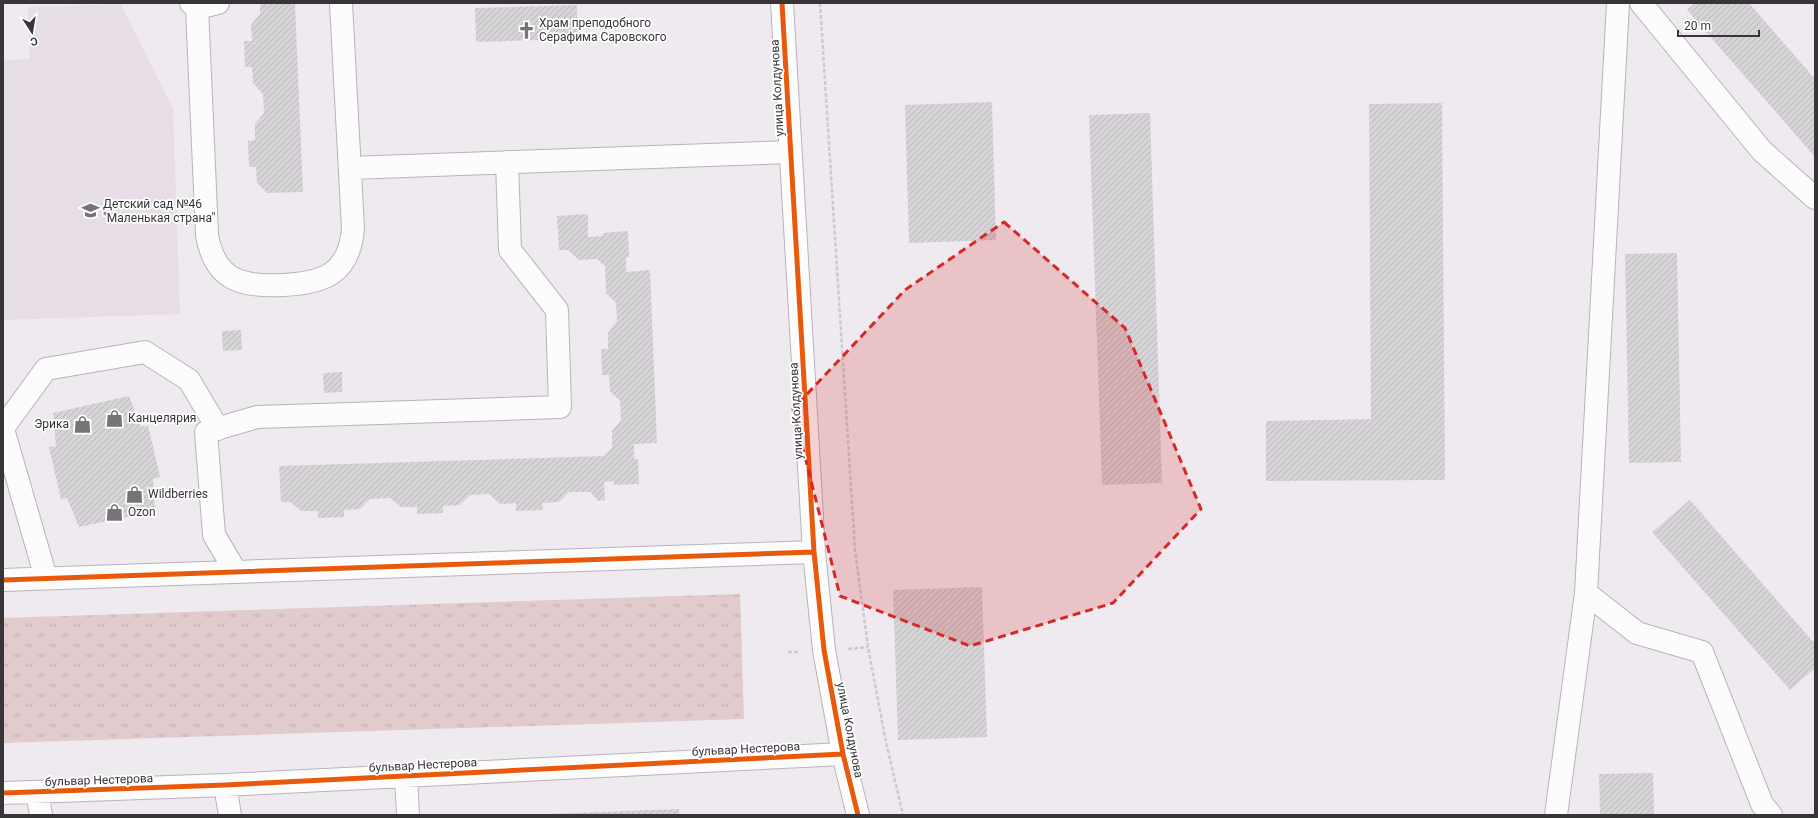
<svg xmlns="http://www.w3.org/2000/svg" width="1818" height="818" viewBox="0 0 1818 818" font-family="Roboto,sans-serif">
<defs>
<pattern id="park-tufts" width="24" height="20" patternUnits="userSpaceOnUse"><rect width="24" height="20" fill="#e1cbcc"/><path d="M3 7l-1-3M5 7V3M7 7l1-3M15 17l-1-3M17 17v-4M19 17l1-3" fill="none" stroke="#c2afb0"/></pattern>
<pattern id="building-hatch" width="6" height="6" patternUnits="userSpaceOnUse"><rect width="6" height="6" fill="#d6d4d7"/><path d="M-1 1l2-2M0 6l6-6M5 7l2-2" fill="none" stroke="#b8b7b9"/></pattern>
</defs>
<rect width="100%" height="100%" fill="#efeaef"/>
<path fill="#e7dde7" d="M121,4L173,108L180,314L3,320V60L30,59L28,7Z"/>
<path fill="url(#park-tufts)" d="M740,594L744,719L3,743V618Z"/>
<path fill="url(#building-hatch)" d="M295,3L303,192L267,193L257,183L256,167H249L248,141L255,140V124L264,113L263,94L253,83L252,67H245L244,41H252L251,25L260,14V4Z
M1695,3H1749L1815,79V157L1687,10Z
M577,5V39L476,42L475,8Z
M992,102L996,240L909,243L905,105Z
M1442,103L1445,480L1266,481V421L1371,419L1369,104Z
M1150,113L1162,483L1102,485L1089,115Z
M588,214V237L603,236V233L628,231L629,257H626V272L650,270L657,443L634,444V459H638L639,484L614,485V481L604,482L605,500L598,501L590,492H569L559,502L542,503L543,510L516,511V503L500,504L489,494L470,495L460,505L443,506V513L417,514V507H401L390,498L370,499L360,509L344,510V517L318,518V511H301L290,502H281L279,466L604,456L612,448V431L621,420L620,401L610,391L609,375H602L601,349H608V333L617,321L616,303L606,293L605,266L597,259L579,260L568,250H559L557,216Z
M1677,253L1681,462L1629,463L1625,254Z
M241,330L242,350L223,351L222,331Z
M342,372V392L324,393L323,373Z
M129,396L141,427L148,425L160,477L153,479L155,511L79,527L67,498L61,499L49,447L56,446L53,413Z
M1690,500L1815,644V668L1790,690L1652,532Z
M982,587L987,737L898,740L893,590Z
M1653,773L1654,815H1600L1599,774Z
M679,809V815H545V814Z"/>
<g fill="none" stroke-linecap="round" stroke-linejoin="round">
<defs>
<path id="minor" d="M191,3L197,8L207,235C215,281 242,287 283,285C324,283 349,274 353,229L341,3
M782,3L814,552L824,650L843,754L858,815
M1641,3L1762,151L1815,198
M197,8L218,3
M350,168L790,152
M3,428L46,369L145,352L189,380L218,429
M3,429L46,578
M236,572L214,535L206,432L257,417L560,407L557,310L510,250L507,162
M3,580L814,552
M1586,593L1637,633L1702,652L1762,804L1771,815
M406,776L408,815
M225,785L230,815
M37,792L41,815
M3,793L225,785L843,754
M1556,815L1586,593L1618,3"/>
</defs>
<use href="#minor" stroke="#b7b4b7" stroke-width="24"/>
<path stroke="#cccbcc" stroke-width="2.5" stroke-dasharray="4 2" stroke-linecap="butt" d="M820,3L855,550L868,647L886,742L903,815
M848,649L868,647
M788,652H799"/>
<use href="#minor" stroke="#fdfcfd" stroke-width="22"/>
<defs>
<path id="cycleway" d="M782,3L814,552L824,650L843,754L858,815
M3,580L814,552
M3,793L225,785L843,754"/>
</defs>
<use href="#cycleway" stroke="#fff" stroke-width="8"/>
<use href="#cycleway" stroke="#e8590c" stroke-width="5"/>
</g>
<path fill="#d62828" fill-opacity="0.2" stroke="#d62828" stroke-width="3" stroke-dasharray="8 5" stroke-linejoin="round" d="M1004,222L1125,328L1201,509L1113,603L970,646L840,596L793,409L905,290Z"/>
<defs>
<symbol id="church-bare" viewBox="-9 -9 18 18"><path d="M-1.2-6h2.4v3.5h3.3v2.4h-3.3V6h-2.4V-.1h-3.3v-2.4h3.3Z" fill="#777477" stroke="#fff" stroke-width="2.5" paint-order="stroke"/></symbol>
<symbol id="school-bare" viewBox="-9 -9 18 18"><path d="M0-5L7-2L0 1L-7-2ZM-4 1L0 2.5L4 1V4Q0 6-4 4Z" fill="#777477" stroke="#fff" stroke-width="2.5" paint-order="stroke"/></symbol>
<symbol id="shop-bare" viewBox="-9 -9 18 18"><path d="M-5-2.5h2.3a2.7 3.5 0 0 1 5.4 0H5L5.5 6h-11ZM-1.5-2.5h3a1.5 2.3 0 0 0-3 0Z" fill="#777477" stroke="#fff" stroke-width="2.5" paint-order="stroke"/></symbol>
</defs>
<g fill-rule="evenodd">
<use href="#church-bare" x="514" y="18" width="25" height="25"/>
<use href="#school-bare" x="78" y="198" width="25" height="25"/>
<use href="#shop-bare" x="102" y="406" width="25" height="25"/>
<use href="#shop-bare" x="70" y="412" width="25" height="25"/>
<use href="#shop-bare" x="122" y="482" width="25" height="25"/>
<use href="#shop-bare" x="102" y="500" width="25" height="25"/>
</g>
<g text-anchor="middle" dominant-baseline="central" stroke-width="3.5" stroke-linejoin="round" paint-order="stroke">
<g font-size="12" fill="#373537" stroke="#fff" text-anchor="start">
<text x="539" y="23">Храм преподобного<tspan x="539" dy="14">Серафима Саровского</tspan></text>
<text x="103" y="204">Детский сад №46<tspan x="103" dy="14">"Маленькая страна"</tspan></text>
<text x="128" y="418">Канцелярия</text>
<text x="69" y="424" text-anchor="end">Эрика</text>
<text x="148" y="494">Wildberries</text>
<text x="128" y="512">Ozon</text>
</g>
<g font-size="12" fill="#373537" stroke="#fff">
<text transform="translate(777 88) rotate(-93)">улица Колдунова</text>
<text transform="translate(796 411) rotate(-93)">улица Колдунова</text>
<text transform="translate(850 730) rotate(79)">улица Колдунова</text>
<text transform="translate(746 749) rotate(-3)">бульвар Нестерова</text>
<text transform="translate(423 765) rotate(-3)">бульвар Нестерова</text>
<text transform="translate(99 780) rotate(-2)">бульвар Нестерова</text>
</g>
</g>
<rect width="1818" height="818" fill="none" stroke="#373537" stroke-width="8"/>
<g transform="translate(32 32) rotate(168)" stroke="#ffffff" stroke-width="3" paint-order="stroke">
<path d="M0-3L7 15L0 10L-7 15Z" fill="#373537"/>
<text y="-6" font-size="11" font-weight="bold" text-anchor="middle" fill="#373537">С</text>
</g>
<path d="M1678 30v6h81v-6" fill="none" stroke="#373537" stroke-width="2"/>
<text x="1684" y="30" font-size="12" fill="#373537" stroke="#ffffff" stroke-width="3" paint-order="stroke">20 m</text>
</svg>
